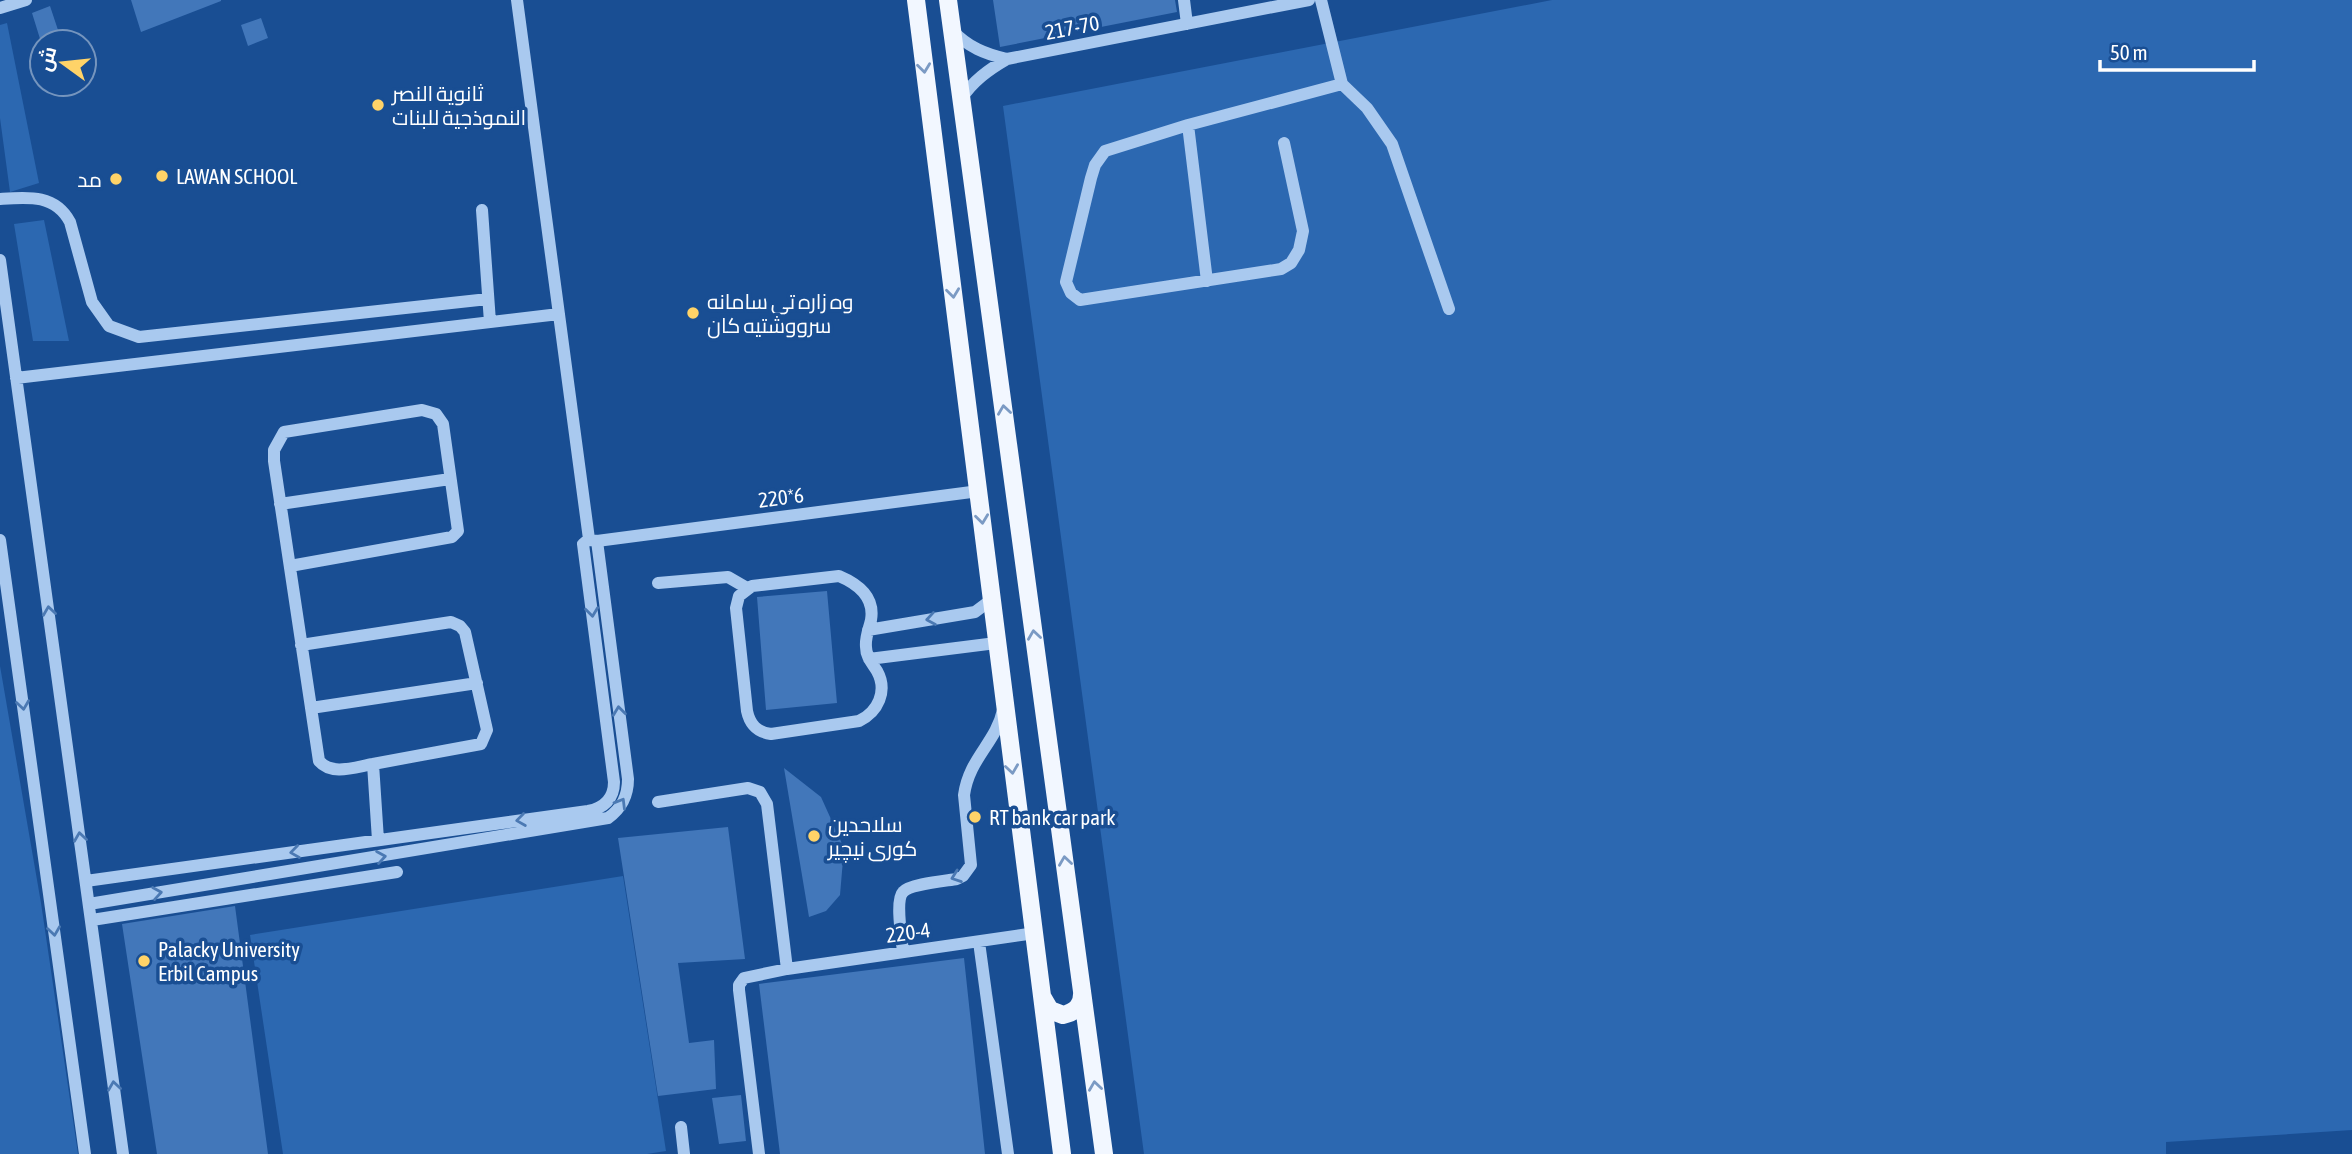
<svg xmlns="http://www.w3.org/2000/svg" width="2352" height="1154" viewBox="0 0 2352 1154" font-family="'Asap Condensed',Cairo,sans-serif">
<rect width="100%" height="100%" fill="#194e93"/>
<path fill="#2c68b1" d="M1552,0H2352V1130L2166,1142V1154H1144L1003,106Z
M7,23L39,183L10,192L0,118V25Z
M44,220L69,341H33L14,224Z
M0,666L41,903L78,1154H0Z
M623,876L666,1151L647,1154H283L250,935Z"/>
<path fill="#4277ba" d="M131,0H221V1L141,32Z
M993,0H1175L1177,12L1000,47Z
M50,6L62,42H41L32,13Z
M261,18L268,38L248,46L241,25Z
M827,591L837,703L766,710L757,597Z
M784,768L821,797L844,848L840,895L826,911L809,917Z
M728,827L745,959L678,963L689,1043L714,1040L716,1089L658,1096L618,838Z
M235,906L268,1154H157L122,924Z
M964,958L985,1154H780L759,984Z
M741,1095L746,1141L719,1144L712,1098Z"/>
<g fill="none" stroke-linecap="round" stroke-linejoin="round">
<path stroke="#a9c9ef" stroke-width="12" d="M1184,0L1187,24
M1321,0L1342,84L1367,108L1392,144L1449,309
M0,8L26,0
M953,31C968,47 985,54 1007,59
M961,99C973,81 988,70 1007,59L1309,0
M1188,125L1207,281
M1284,143L1303,231L1299,250L1291,263L1281,269L1080,300L1071,293L1066,282L1091,178L1095,165L1105,151L1188,125L1342,84
M0,199C28,197 55,194 70,222L92,302L109,326L139,337L488,299
M482,210L490,322
M0,260L123,1154
M16,378L559,314
M280,504L450,479
M0,540L85,1154
M590,540L597,541L979,491
M290,566L452,537L458,531L443,424L436,414L422,410L284,432L274,450V461L319,761C332,776 355,767 373,764L378,840
M839,576C858,584 875,597 871,620C869,629 865,637 866,647C866,657 872,663 877,671C888,691 878,712 859,721L771,734C757,732 750,725 747,711L736,608L739,596L752,586Z
M658,583L728,577L747,588
M868,630L975,612L991,600
M301,645L451,622L460,626L465,632L487,730L481,744L373,764
M869,659L996,643
M311,708L477,683
M658,802L748,788L760,792L767,804L787,969
M86,881L588,811C604,808 614,799 614,782L583,544L589,539L517,0
M89,904L608,818C622,808 628,796 628,779L597,541
M92,920L397,872
M979,942L1008,1154
M903,952C902,940 895,900 903,892C910,884 945,881 957,879L963,876L971,865L964,795C969,758 996,743 1003,710
M681,1127L684,1154
M759,1154L739,990V985L744,978L787,969L1035,933"/>
<path stroke="#f2f7ff" stroke-width="18" d="M916,0L1062,1154
M948,0L1104,1154
M1043,998L1050,1010L1063,1015C1076,1012 1083,1005 1082,991"/>
</g>
<defs><path id="oneway-chevron" d="M-2-3.5L2.5 0L-2 3.5" fill="none" stroke-width="1.6" stroke-linecap="round" stroke-linejoin="round" transform="scale(1.75)"/></defs>
<g stroke="#7b9ac4">
<use href="#oneway-chevron" transform="translate(924 68) rotate(83)"/>
<use href="#oneway-chevron" transform="translate(953 293) rotate(83)"/>
<use href="#oneway-chevron" transform="translate(1004 410) rotate(-98)"/>
<use href="#oneway-chevron" transform="translate(982 519) rotate(83)"/>
<use href="#oneway-chevron" transform="translate(1034 635) rotate(-98)"/>
<use href="#oneway-chevron" transform="translate(1012 769) rotate(82)"/>
<use href="#oneway-chevron" transform="translate(1065 861) rotate(-98)"/>
<use href="#oneway-chevron" transform="translate(1095 1086) rotate(-98)"/>
</g>
<g stroke="#4b79b3">
<use href="#oneway-chevron" transform="translate(49 611) rotate(-98)"/>
<use href="#oneway-chevron" transform="translate(592 612) rotate(83)"/>
<use href="#oneway-chevron" transform="translate(931 619) rotate(171)"/>
<use href="#oneway-chevron" transform="translate(23 705) rotate(82)"/>
<use href="#oneway-chevron" transform="translate(619 711) rotate(-97)"/>
<use href="#oneway-chevron" transform="translate(621 803) rotate(-59)"/>
<use href="#oneway-chevron" transform="translate(521 820) rotate(172)"/>
<use href="#oneway-chevron" transform="translate(80 837) rotate(-98)"/>
<use href="#oneway-chevron" transform="translate(295 852) rotate(172)"/>
<use href="#oneway-chevron" transform="translate(381 857) rotate(-9)"/>
<use href="#oneway-chevron" transform="translate(956 877) rotate(160)"/>
<use href="#oneway-chevron" transform="translate(157 893) rotate(-9)"/>
<use href="#oneway-chevron" transform="translate(54 931) rotate(82)"/>
<use href="#oneway-chevron" transform="translate(114 1086) rotate(-98)"/>
</g>
<g fill="#ffd368" stroke="#194e93" stroke-width="2.5">
<circle cx="378" cy="105" r="7"/>
<circle cx="162" cy="176" r="7"/>
<circle cx="116" cy="179" r="7"/>
<circle cx="693" cy="313" r="7"/>
<circle cx="975" cy="817" r="7"/>
<circle cx="814" cy="836" r="7"/>
<circle cx="144" cy="961" r="7"/>
</g>
<g text-anchor="middle" dominant-baseline="central" stroke-width="7" stroke-linejoin="round" paint-order="stroke">
<g font-size="21" fill="#fff" stroke="#194e93">
<text transform="translate(1072 27) rotate(-11)">217-70</text>
<text transform="translate(781 497) rotate(-7)">220*6</text>
<text transform="translate(908 932) rotate(-8)">220-4</text>
</g>
<g font-size="21" fill="#fff" stroke="#194e93" text-anchor="start">
<text x="392" y="93">ثانوية النصر<tspan x="392" dy="24">النموذجية للبنات</tspan></text>
<text x="176" y="176">LAWAN SCHOOL</text>
<text x="102" y="179" text-anchor="end">مد</text>
<text x="707" y="301">وه زاره تى سامانه<tspan x="707" dy="24">سرووشتيه كان</tspan></text>
<text x="989" y="817">RT bank car park</text>
<text x="828" y="824">سلاحدین<tspan x="828" dy="24">كوری نیچیر</tspan></text>
<text x="158" y="949">Palacky University<tspan x="158" dy="24">Erbil Campus</tspan></text>
</g>
</g>
<g transform="translate(63 63) rotate(285)"><circle r="33" fill="#194e93" stroke="#7595be" stroke-width="2"/>
<path d="M0-5L12 26L0 18L-12 26Z" fill="#ffd368"/>
<text y="-10" font-size="19" font-weight="bold" text-anchor="middle" fill="#ffffff">ش</text>
</g>
<path d="M2100 60v10h154v-10" fill="none" stroke="#ffffff" stroke-width="3.5"/>
<text x="2110" y="60" font-size="21" fill="#ffffff" stroke="#194e93" stroke-width="5" paint-order="stroke">50 m</text>
</svg>
